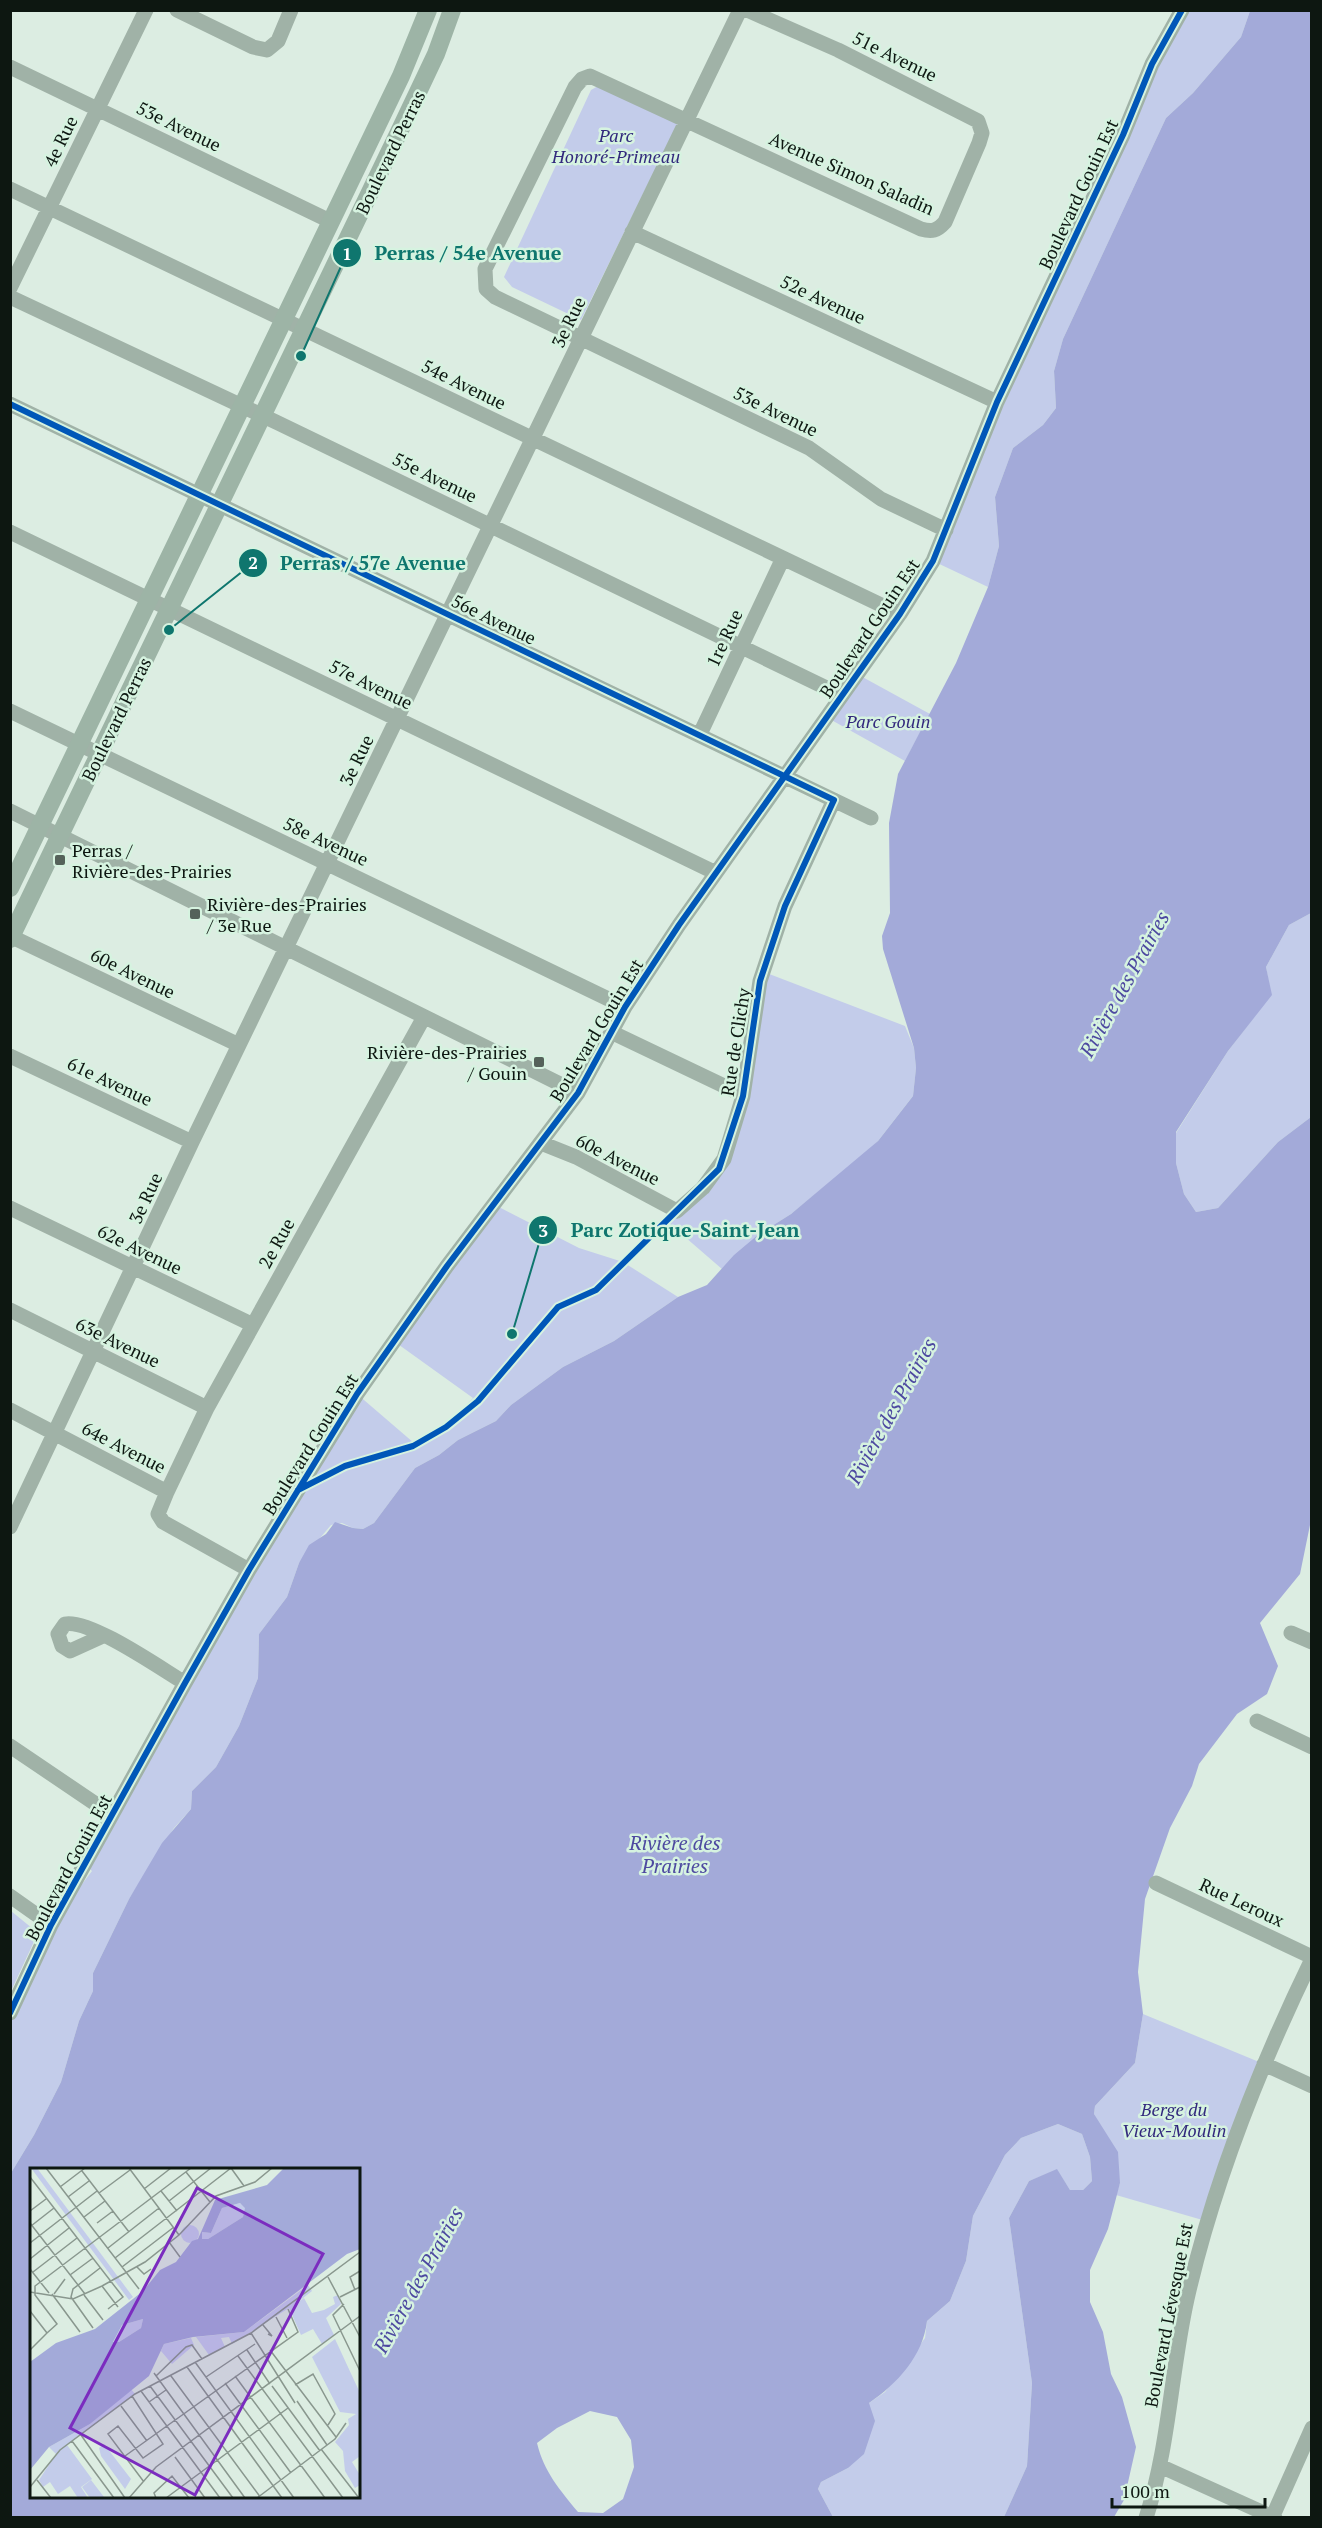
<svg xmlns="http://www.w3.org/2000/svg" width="1322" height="2528" viewBox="0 0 1322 2528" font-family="'PT Serif',serif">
<rect width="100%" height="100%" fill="#dcede2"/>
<path fill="#c3ccea" d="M1182,11H1250L1241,37L1193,93L1166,118L1063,339L1054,371L1056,408L1043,425L1013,448L995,497L999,546L988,587L933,561Z
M600,85L678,123L581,320L512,287L504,277L591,90Z
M857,674L930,714L905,761L826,717Z
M1311,913V1117L1278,1142L1218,1208L1196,1212L1184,1194L1176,1163V1133L1228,1051L1271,995L1266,967L1289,925Z
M764,972L905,1026L914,1048L916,1068L913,1096L909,1101L878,1141L862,1156L791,1214L759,1234L722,1269L663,1218L677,1211L719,1169Z
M493,1204L579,1248L623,1262L678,1297L614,1341L563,1367L511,1405L496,1421L458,1440L439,1455L415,1468L374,1523L363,1529L353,1528L342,1523L331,1525L299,1563L287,1597L259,1634L258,1678L239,1726L216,1767L192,1791L191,1809L174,1828L129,1899L93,1973V1991L79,2021L61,2082L34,2135L11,2173V2011L51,1925L92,1871L89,1868L112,1815L357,1394L414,1443L453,1417L473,1398L395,1342Z
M11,1911L38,1933L11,1991Z
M1143,2014L1264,2064L1206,2221L1116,2195L1120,2183L1094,2114L1095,2106L1135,2063Z
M1058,2124L1082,2134L1090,2157L1092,2181L1083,2190H1070L1057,2170L1029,2181L1009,2218L1032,2383L1027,2466L1004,2517H833L818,2489L821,2482L848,2468L869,2403L885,2392L925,2338L927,2321L950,2301L966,2261L973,2216L1005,2155L1021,2138Z"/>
<path fill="#a3aad9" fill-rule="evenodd" d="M1250,11H1311V913L1289,925L1266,967L1272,995L1228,1051L1176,1132V1163L1184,1194L1196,1212L1218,1208L1278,1142L1311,1117L1310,1525L1300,1574L1260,1623L1278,1666L1267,1694L1237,1714L1199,1764L1192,1786L1170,1828L1145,1899L1138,1972L1143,2014L1135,2063L1095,2106L1094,2114L1118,2152L1120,2183L1108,2229L1090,2270V2302L1103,2332L1111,2374L1122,2397L1136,2447L1124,2500L1114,2517H1004L1027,2466L1032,2383L1009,2218L1029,2181L1057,2169L1070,2190H1083L1092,2181L1090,2157L1082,2134L1058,2124L1021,2138L1005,2155L973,2216L966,2261L950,2301L927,2321C923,2356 897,2384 869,2403L875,2421L864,2454L848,2468L821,2482L818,2489L833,2517L11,2518V2173L34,2135L61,2082L79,2021L93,1991V1973L129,1899L162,1843L191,1809L192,1791L216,1767L239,1726L258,1678L259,1634L287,1597L299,1563L309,1545L326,1534L335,1522L353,1528L363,1529L374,1523L415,1468L439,1455L458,1440L496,1421L511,1405L563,1367L614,1341L678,1297L707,1285L734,1255L759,1234L791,1214L878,1141L913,1096L916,1068L914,1048L883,949L882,936L890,913L889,823L898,774L956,663L988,587L999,546L995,497L1013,448L1043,425L1056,408L1054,371L1063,339L1166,118L1193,93L1241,37ZM32,2170H358V2496H32ZM590,2411L617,2417L631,2440L634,2467L623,2499L603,2513L578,2512C560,2490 544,2472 537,2443L557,2428Z"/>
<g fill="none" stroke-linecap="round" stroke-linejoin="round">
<path stroke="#a0b2a7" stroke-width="15" d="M177,10L253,47L267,50L278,41L291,10
M747,10L838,50L978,121L982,133L979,143L945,222C937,231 932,232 921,229L590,76L582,79L575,87L485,269L486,289L495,297L809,448L881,499L946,530
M10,67L330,221
M10,189L900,614
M632,232L997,402
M10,288L146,10
M10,297L276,422L841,695
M10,404L871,818
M10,532L714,872
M10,711L625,1007
M700,734L783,558
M10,811L578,1093
M10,936L239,1045
M611,1032L743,1095
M10,1056L192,1142
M541,1143L576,1157L677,1211L703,1188L724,1159L743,1096L760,981L785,906L834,800
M10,1208L253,1325
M10,1310L207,1408
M10,1410L167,1492L158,1514L163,1522L249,1570
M167,1492L207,1408L424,1017
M10,1527L192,1142L740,10
M1291,1633L1312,1642
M103,1636L70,1651L62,1646L58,1634L65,1624C90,1619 160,1668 185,1683
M1257,1721L1312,1747
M10,1746L112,1815
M1156,1883L1312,1957
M10,1896L51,1925
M10,2013L51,1925L185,1683L249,1570L357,1394L447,1266L578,1093L625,1007L679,925L900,614L933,561L997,402L1123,135L1152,64L1182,10
M1264,2064L1312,2086
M1160,2466L1275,2518
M1146,2518C1169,2447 1171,2371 1187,2299C1214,2181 1259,2068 1312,1959
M1272,2518L1312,2428"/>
<path stroke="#9db4a6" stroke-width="18" d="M10,888L401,76L428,10
M10,939L401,128L436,54L452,10"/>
<defs>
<path id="cycleway" d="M10,404L834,800L785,906L760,981L743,1096L719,1169L596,1290L558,1307L478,1401L446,1427L413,1446L345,1466L298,1490
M10,2013L51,1925L185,1683L249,1570L357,1394L447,1266L578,1093L625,1007L679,925L900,614L933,561L997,402L1123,135L1152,64L1182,10"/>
</defs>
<use href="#cycleway" stroke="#d6f3e0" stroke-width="10"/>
<use href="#cycleway" stroke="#0057b8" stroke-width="6"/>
</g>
<g fill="#55625a" stroke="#d6f3e0" stroke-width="2">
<rect x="54" y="854" width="12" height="12" rx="3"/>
<rect x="189" y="908" width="12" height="12" rx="3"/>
<rect x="533" y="1056" width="12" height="12" rx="3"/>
</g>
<g text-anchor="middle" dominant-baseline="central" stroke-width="5" stroke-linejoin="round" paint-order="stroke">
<g font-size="18" fill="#0d1711" stroke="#d6f3e0">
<text transform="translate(895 56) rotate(26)">51e Avenue</text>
<text transform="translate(179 126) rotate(26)">53e Avenue</text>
<text transform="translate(60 141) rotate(-64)">4e Rue</text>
<text transform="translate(390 152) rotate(-64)">Boulevard Perras</text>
<text transform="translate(852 173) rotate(24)">Avenue Simon Saladin</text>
<text transform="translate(1078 194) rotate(-65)">Boulevard Gouin Est</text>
<text transform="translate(823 299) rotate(25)">52e Avenue</text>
<text transform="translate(568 322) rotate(-64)">3e Rue</text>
<text transform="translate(464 384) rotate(26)">54e Avenue</text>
<text transform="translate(776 411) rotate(26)">53e Avenue</text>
<text transform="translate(435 477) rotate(26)">55e Avenue</text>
<text transform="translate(494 619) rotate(26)">56e Avenue</text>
<text transform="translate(869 628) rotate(-56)">Boulevard Gouin Est</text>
<text transform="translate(724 638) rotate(-65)">1re Rue</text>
<text transform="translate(371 684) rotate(26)">57e Avenue</text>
<text transform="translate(116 719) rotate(-64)">Boulevard Perras</text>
<text transform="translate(356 760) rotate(-64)">3e Rue</text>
<text transform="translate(326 841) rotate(25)">58e Avenue</text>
<text transform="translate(133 973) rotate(26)">60e Avenue</text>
<text transform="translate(596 1030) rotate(-59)">Boulevard Gouin Est</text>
<text transform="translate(735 1042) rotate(-81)">Rue de Clichy</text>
<text transform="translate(110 1081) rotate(25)">61e Avenue</text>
<text transform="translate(618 1159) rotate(27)">60e Avenue</text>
<text transform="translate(145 1198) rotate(-65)">3e Rue</text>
<text transform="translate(276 1243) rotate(-61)">2e Rue</text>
<text transform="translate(140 1249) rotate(26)">62e Avenue</text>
<text transform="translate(118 1342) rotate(26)">63e Avenue</text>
<text transform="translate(310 1444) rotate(-58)">Boulevard Gouin Est</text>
<text transform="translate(124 1447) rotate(27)">64e Avenue</text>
<text transform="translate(68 1867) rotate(-62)">Boulevard Gouin Est</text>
<text transform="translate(1242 1902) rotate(25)">Rue Leroux</text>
<text transform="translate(1168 2315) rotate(-79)">Boulevard Lévesque Est</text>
</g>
<g font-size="18" font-style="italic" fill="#32297d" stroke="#d6f3e0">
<text x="616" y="135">Parc<tspan x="616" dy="21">Honoré-Primeau</tspan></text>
<text x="888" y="721">Parc Gouin</text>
<text x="1174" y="2109">Berge du<tspan x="1174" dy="21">Vieux-Moulin</tspan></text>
</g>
<g font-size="18" fill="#0d1711" stroke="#d6f3e0" text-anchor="start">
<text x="72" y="850">Perras /<tspan x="72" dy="21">Rivière-des-Prairies</tspan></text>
<text x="207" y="904">Rivière-des-Prairies<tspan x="207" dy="21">/ 3e Rue</tspan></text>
<text x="527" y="1052" text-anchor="end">Rivière-des-Prairies<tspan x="527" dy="21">/ Gouin</tspan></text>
</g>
<g font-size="20" font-style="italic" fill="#4d49a0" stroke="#d6f3e0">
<text transform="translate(1124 984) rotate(-61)">Rivière des Prairies</text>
<text transform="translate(891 1411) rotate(-61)">Rivière des Prairies</text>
<text x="675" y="1842">Rivière des<tspan x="675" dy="23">Prairies</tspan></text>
<text transform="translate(418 2280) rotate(-61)">Rivière des Prairies</text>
</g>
</g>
<g transform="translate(30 2168)">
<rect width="330" height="330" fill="#dcede2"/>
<path d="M1,0H7L103,129L99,132ZM210,35L216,40L213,49L178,71H172V64L181,65L192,40ZM151 66a9 9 0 1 1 18 0a9 9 0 1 1-18 0ZM278,117L282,123L263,138L274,130L282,145L294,142L305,136L303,129L308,127L311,136L296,150L304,167L292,176L283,161L271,167L259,140L202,176L199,169L191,170L195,179L179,187L166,169L214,164ZM113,151L111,160L89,174H83L92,157ZM161,170L164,177L142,196L131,183L134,176ZM305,171L330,225V288L322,294L330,307V317L325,320L315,303L313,283L305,274L319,257L318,251L326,246L310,244L282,189ZM101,221L105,226L37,277L62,311L51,319L58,330H48L40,318L28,326L20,314L13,319L9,312L26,286L19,279L60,256ZM74,276L101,311L95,321L71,288L69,280ZM61,312L74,329L72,330H60L52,319Z" fill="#c3ccea"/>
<path d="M254,0H330V81L317,86L214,164L163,169L134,176L119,208L60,256L19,279L0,302V194L26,175L65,161L113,123L130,102L146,94L162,73L168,71L185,32L237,17ZM210,35L215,40L213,49L178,71H172V64L181,65L192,40ZM113,151L111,160L89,174H83L92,157Z" fill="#a3aad9" fill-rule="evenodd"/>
<path fill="none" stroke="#89978e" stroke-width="1.5" d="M16,0L109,121M99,0L149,67M201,0L214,18M52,3L99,64M156,4L180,34M0,9L93,129L78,141M30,19L55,0M114,21L141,0M131,23L147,43M69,25L100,2M38,29L59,13M139,33L181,0M0,43L16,31M54,49L75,33M0,55L55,126M67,55L83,43M1,58L24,40M139,74L150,89M0,75L67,23M78,80L129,40M85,90L201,0M0,91L39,60M92,99L144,59M107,99L114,106L121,101M0,101L19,125M3,104L47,70M40,107L63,90M298,109L330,169M72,118L88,139M325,122L320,109L330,103M0,124L43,131L72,118L115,94L149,67L186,28L225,14L242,0M22,126L50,164M24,126L35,111M54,127L73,152M310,129L330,119M314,136L303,147L330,203M0,143L17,165L0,182M246,149L257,170M233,157L242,168L238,166M63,160L41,129L43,121L70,100M17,165L27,156L5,127V118L161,0M221,165L265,235M217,182L240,216M240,182L306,269M208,188L313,330M165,194L264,330M157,199L252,330M124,205L215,330M126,208L156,179L162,177L172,191M141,208L231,330M205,208L295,330M176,209L225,176M195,215L261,305M265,217L283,206L305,246L298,257M120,218L203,330M242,218L290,283M111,223L190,330M102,228L133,276L113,290L88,258L78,266L114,314M267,233L297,277M119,234L136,222M91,238L117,273M51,267L95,330M42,273L84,330M291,281L329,330M95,288L268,164L258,141M145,289L175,330M7,312L21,330M0,319L30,282L105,226L221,165L330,84M99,330L126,299L330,148M126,330L124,325L142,308L159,330M136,330L258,240M227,330L305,271L316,255"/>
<path fill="#7b2cbf" fill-opacity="0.15" stroke="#7b2cbf" stroke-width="3" d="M167,20L293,86L165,327L40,260Z"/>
<rect width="330" height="330" fill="none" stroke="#0d1711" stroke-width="3"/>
</g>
<path fill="none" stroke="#0f766e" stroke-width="2" d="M301 356L347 253M169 630L253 563M512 1334L543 1230"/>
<g fill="#0f766e" stroke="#d6f3e0" stroke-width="2">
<circle cx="301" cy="356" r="6"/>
<circle cx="169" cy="630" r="6"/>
<circle cx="512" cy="1334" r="6"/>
<circle cx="347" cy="253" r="15"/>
<circle cx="253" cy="563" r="15"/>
<circle cx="543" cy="1230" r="15"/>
</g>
<g font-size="18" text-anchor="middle" font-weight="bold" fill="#fff">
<text x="347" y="260">1</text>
<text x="253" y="569">2</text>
<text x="543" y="1237">3</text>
</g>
<g font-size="20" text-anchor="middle" font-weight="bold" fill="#0f766e" stroke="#d6f3e0" stroke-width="5" stroke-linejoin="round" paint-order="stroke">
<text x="468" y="260">Perras / 54e Avenue</text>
<text x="373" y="570">Perras / 57e Avenue</text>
<text x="685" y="1237">Parc Zotique-Saint-Jean</text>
</g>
<rect width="1322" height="2528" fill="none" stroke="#0d1711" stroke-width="24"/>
<path d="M1112 2498v9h153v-9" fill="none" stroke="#0d1711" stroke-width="3"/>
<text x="1121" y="2498" font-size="18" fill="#0d1711" stroke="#d6f3e0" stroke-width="4.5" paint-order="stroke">100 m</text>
</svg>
